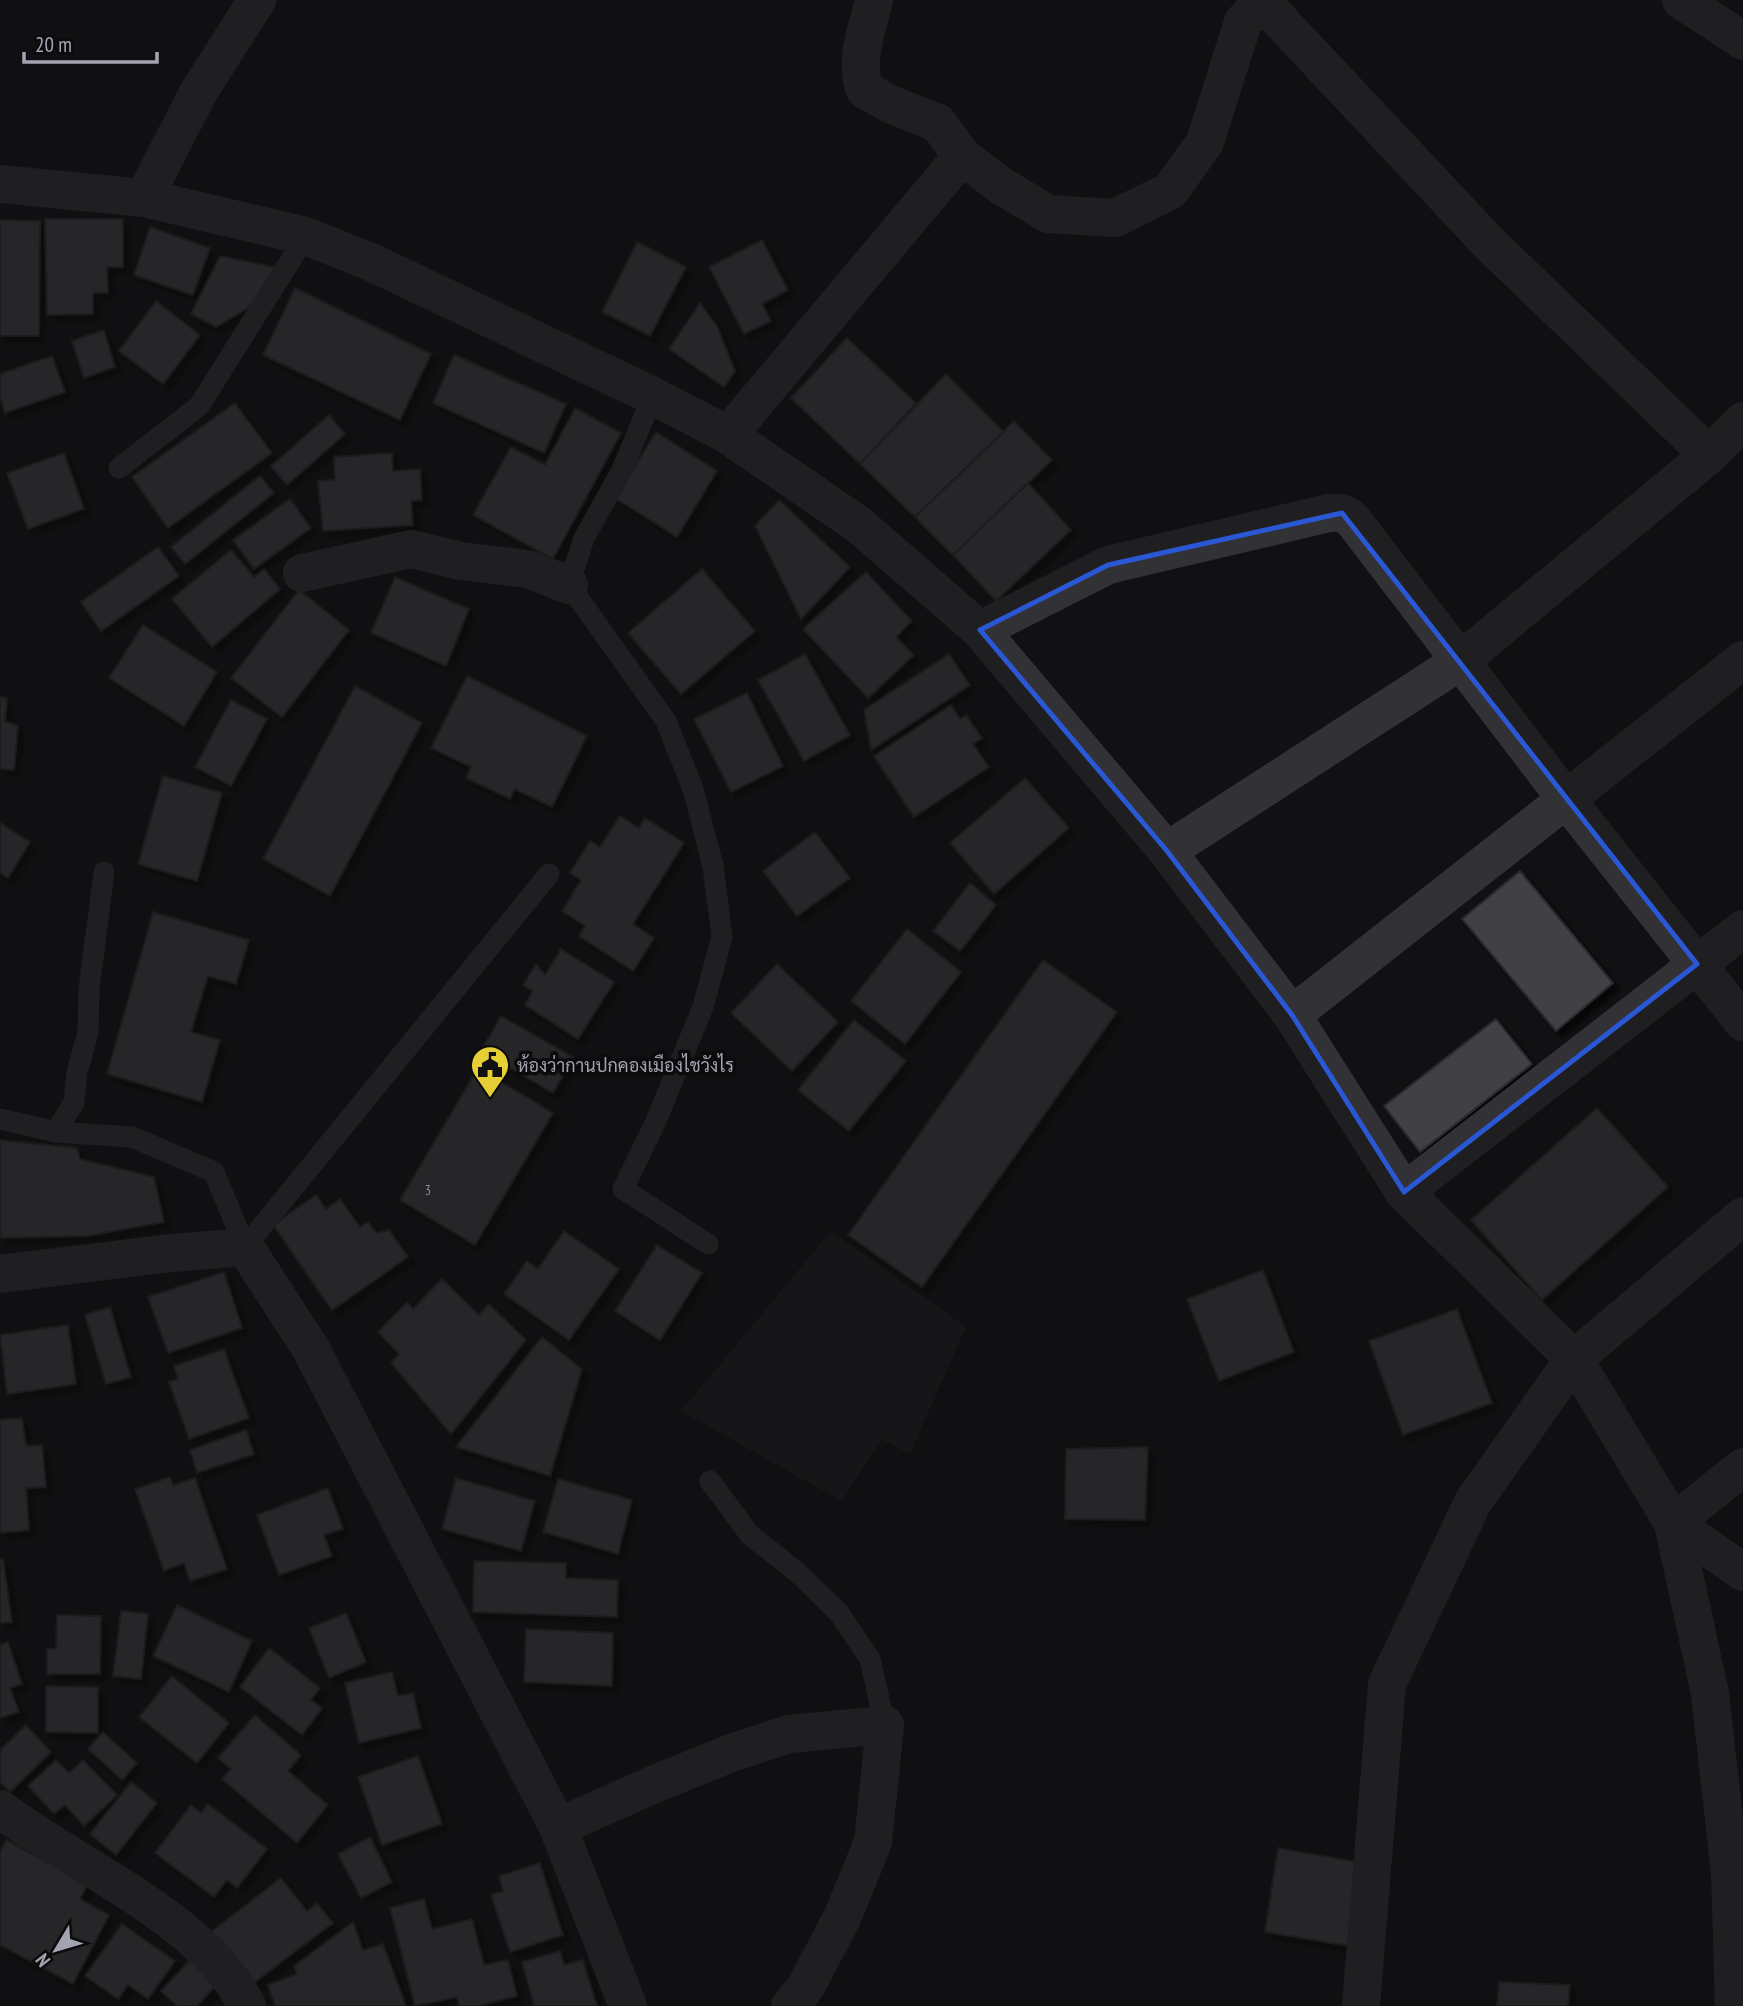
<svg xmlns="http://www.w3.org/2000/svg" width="1743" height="2006" viewBox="0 0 1743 2006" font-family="'PT Sans Narrow',Sarabun,sans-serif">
<defs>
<filter id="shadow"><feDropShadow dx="6" dy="6" stdDeviation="2" flood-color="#0009"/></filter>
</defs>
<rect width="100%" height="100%" fill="#111012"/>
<path fill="#1d1c1e" d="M831,1231L966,1327L910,1454L881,1439L842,1501L681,1411Z"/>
<path fill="#403f45" stroke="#2b2a2d" stroke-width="2" filter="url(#shadow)" d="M45,219H123V267H107L108,293H93V314L47,315Z
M0,220L40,221L39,336H0Z
M150,227L210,248L193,295L134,275Z
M762,240L788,290L762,304L771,321L744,334L709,267Z
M637,242L686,267L650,336L602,312Z
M220,256L279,268L263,299L216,327L191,314Z
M295,288L431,354L400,420L263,355Z
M156,301L200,335L163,384L119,351Z
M700,303L717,326L735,371L724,387L669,349Z
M104,330L115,367L84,378L72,341Z
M847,338L916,403L860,464L791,398Z
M454,355L566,404L544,453L433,403Z
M52,356L65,392L5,413L0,397V374Z
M946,374L1004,432L915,517L860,464Z
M235,403L272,453L168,528L132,477Z
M575,408L621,433L553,559L473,515L511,447L545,465Z
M329,415L345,434L287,485L271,466Z
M1014,421L1052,460L953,555L915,517Z
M656,432L717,471L677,537L615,498Z
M64,453L84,509L28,529L7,473Z
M392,453L393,471L420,469L422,500L411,501L413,525L323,531L318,481L335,480L334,457Z
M260,476L274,493L185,564L171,547Z
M1028,483L1071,530L996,601L953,555Z
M290,499L311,528L254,569L233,540Z
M779,500L850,567L801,619L755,526Z
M158,547L179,576L101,631L81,602Z
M231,550L254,577L264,569L280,589L212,647L172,599Z
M702,569L755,631L681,694L628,633Z
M866,572L912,621L896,637L914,655L868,698L803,629Z
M395,577L469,609L446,666L371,633Z
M299,590L349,630L282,717L231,678Z
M143,625L217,672L184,726L109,678Z
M805,654L850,735L804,761L758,680Z
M949,654L970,685L871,750L864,710Z
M467,676L587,736L552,807L515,789L510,799L466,778L471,767L431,748Z
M355,686L422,723L330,896L263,859Z
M747,693L783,766L731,792L694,719Z
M0,697L7,698L5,721L18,726L14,770L0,769Z
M231,700L267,719L231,786L195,767Z
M951,705L960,719L966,715L982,738L973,744L989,767L914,817L874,756Z
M163,776L222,793L197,881L138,864Z
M1025,778L1069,828L994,894L950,843Z
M620,816L639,828L645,818L684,843L633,924L654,938L633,971L579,936L585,926L562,911L581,880L570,873L590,841L600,847Z
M0,823L30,842L8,878L0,873Z
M815,832L850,878L797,916L763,871Z
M1520,871L1613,983L1556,1031L1462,919Z
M970,883L996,905L960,951L933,931Z
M153,912L249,940L236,984L208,976L191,1032L220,1040L202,1102L107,1074Z
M907,929L961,972L905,1044L851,1001Z
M561,949L614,982L578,1039L525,1005L533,991L523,985L536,964L545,975Z
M1043,960L1117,1012L922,1287L848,1235Z
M777,964L838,1022L792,1071L731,1013Z
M501,1016L573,1057L553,1093L481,1051Z
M1496,1019L1532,1064L1420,1152L1384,1106Z
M854,1020L906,1061L849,1131L798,1090Z
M478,1068L553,1113L475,1245L400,1200Z
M1597,1108L1668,1187L1542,1300L1471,1220Z
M0,1140L77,1148L80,1159L154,1177L164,1222L88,1236L0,1238Z
M316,1195L326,1209L340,1199L360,1227L368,1222L376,1233L389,1230L408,1257L332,1310L273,1225Z
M564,1231L619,1269L569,1340L504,1294L527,1261L538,1269Z
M657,1245L702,1273L660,1340L615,1311Z
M1263,1270L1294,1352L1219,1381L1187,1299Z
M224,1272L242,1328L168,1353L148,1297Z
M442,1279L479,1315L489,1304L526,1340L451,1434L391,1363L399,1354L378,1332L407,1302L413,1309Z
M110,1307L131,1377L106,1384L85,1315Z
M1457,1309L1492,1403L1403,1435L1369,1341Z
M68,1325L76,1384L7,1394L0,1335Z
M542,1337L582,1369L550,1476L456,1447Z
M224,1349L249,1418L189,1439L169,1382L178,1379L174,1366Z
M22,1418L26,1446L42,1445L46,1487L26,1488L29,1530L0,1533V1420Z
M246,1430L254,1454L197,1473L190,1450Z
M1148,1447L1145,1520L1065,1519L1066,1449Z
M170,1477L173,1485L195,1478L227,1569L190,1581L184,1563L164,1571L135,1489Z
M456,1478L535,1501L521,1551L442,1529Z
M558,1479L632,1500L618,1554L543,1532Z
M328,1488L343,1529L324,1535L332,1556L279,1575L257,1515Z
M3,1559L12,1622L0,1623V1560Z
M474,1561L566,1563V1578L618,1580L617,1617L473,1612Z
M177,1605L252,1641L229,1692L153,1656Z
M121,1611L148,1614L141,1679L113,1676Z
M346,1613L366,1662L329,1678L309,1628Z
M57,1615L101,1616L100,1674H47V1649H56Z
M526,1629L613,1633L612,1686L524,1682Z
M8,1642L22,1684L10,1688L19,1712L0,1718V1645Z
M269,1648L320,1688L311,1700L322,1708L302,1735L240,1687Z
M392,1672L398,1696L413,1693L421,1728L359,1743L345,1683Z
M172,1676L229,1723L197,1763L139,1717Z
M46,1686L98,1687V1733L46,1732Z
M255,1715L301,1755L288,1771L328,1805L297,1843L222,1779L231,1769L218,1758Z
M26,1725L51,1752L10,1792L0,1782V1750Z
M103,1732L137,1763L122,1780L88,1749Z
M418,1756L442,1824L382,1845L358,1777Z
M56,1760L69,1773L83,1760L117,1795L84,1826L65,1805L54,1814L28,1786Z
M131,1782L157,1803L116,1855L90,1834Z
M208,1804L267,1849L237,1888L227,1880L214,1897L155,1853L191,1805L201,1813Z
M370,1837L392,1882L361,1898L338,1854Z
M6,1840L88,1883L80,1899L109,1915L73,1984L0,1945V1852Z
M1278,1848L1357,1862L1349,1946L1265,1932Z
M540,1863L563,1935L510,1952L491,1895L503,1891L499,1876Z
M281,1878L307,1911L317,1903L333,1923L252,1984L211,1932Z
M424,1899L432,1929L472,1919L484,1965L508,1960L517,1996L479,2006H459L457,1997L415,2006L390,1908Z
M353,1922L363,1950L383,1944L406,2006H275L268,1985L297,1974L294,1966Z
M122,1924L175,1961L148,1999L128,1985L118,1999L85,1976Z
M560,1951L564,1965L583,1960L597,2006H534L522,1962Z
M191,1959L217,1984L197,2006H177L161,1991Z
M1499,1982L1570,1985L1568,2006H1497Z"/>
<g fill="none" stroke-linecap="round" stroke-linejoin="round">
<path stroke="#323236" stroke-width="21" d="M653,396L621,472L584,538L569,585L666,721L693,789L713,866L722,937L703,1007L655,1123L623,1189L708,1244
M119,468L199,406L306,236
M0,1119L56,1132L132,1137L214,1172L245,1247L549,874
M56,1132L74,1102L77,1072L88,1033L89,989L104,872
M710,1481L750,1535L797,1572L839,1613L870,1659L885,1725"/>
<path stroke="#323236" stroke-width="38" d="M874,0C867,29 854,61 865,90L890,104L938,123L962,156L1000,185L1048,214L1115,218L1170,191L1205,142L1243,22L1253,11H1271L1488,242L1709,455
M1681,0L1743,41
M144,198L198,93L257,0
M728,435L962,156
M302,573L411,549L461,561L528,569L569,585
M980,630L1108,565L1329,513H1342L1352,519L1566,799L1743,1022
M1167,851L1459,662L1709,455L1743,421
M1292,1015L1743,660
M1404,1192L1743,929
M0,1274L162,1254L245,1247L311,1349L558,1827L628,2006
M1743,1467L1673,1523L1743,1572
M0,1809C75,1866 206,1920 247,2006
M558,1827L657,1783L731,1753L789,1734L885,1725L873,1842L842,1918L805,1988L790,2006
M1361,2006L1387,1684L1473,1502L1574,1359"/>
<path stroke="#323236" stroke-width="38" d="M0,184L144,198L306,236L373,263L653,396L728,435L859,525L980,630L1167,851L1292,1015L1404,1192L1574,1359L1673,1523L1710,1694L1730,1872L1734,2006
M1574,1359L1743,1216"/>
</g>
<path d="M0 0H1743V2006H0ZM1342,513L1697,964L1404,1192L1292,1015L1167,851L980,630L1108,565Z" fill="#111012" fill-opacity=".55" fill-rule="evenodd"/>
<path fill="none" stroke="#2a57d4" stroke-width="5" stroke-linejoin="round" d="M1342,513L1697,964L1404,1192L1292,1015L1167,851L980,630L1108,565Z"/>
<defs>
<symbol id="civic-pin" viewBox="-11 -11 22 30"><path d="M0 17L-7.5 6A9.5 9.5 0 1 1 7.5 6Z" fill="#e6cf34" stroke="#0c0b0c"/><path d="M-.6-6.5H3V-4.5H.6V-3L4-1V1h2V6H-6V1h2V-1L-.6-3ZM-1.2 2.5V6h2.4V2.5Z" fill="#111"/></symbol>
</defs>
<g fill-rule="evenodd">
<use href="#civic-pin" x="468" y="1043" width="44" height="60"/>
</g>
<g text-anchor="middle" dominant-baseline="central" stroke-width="7" stroke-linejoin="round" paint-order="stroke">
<g font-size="14" fill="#8a8b97">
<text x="428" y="1190">3</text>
</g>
<g font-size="18" fill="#a2a4b2" stroke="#0c0b0c" text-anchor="start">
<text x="517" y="1065">ห้องว่ากานปกคองเมืองไชวังไร</text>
</g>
</g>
<g transform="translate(56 1950) rotate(232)" stroke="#0c0b0c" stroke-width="5" paint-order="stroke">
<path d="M0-5L12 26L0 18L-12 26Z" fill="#a2a4b2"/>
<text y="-10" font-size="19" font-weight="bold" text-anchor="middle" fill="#a2a4b2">N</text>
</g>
<path d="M24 52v10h133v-10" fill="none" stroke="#a2a4b2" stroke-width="3.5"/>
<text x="35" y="52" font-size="21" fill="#a2a4b2" stroke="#0c0b0c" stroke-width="5" paint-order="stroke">20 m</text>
</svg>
